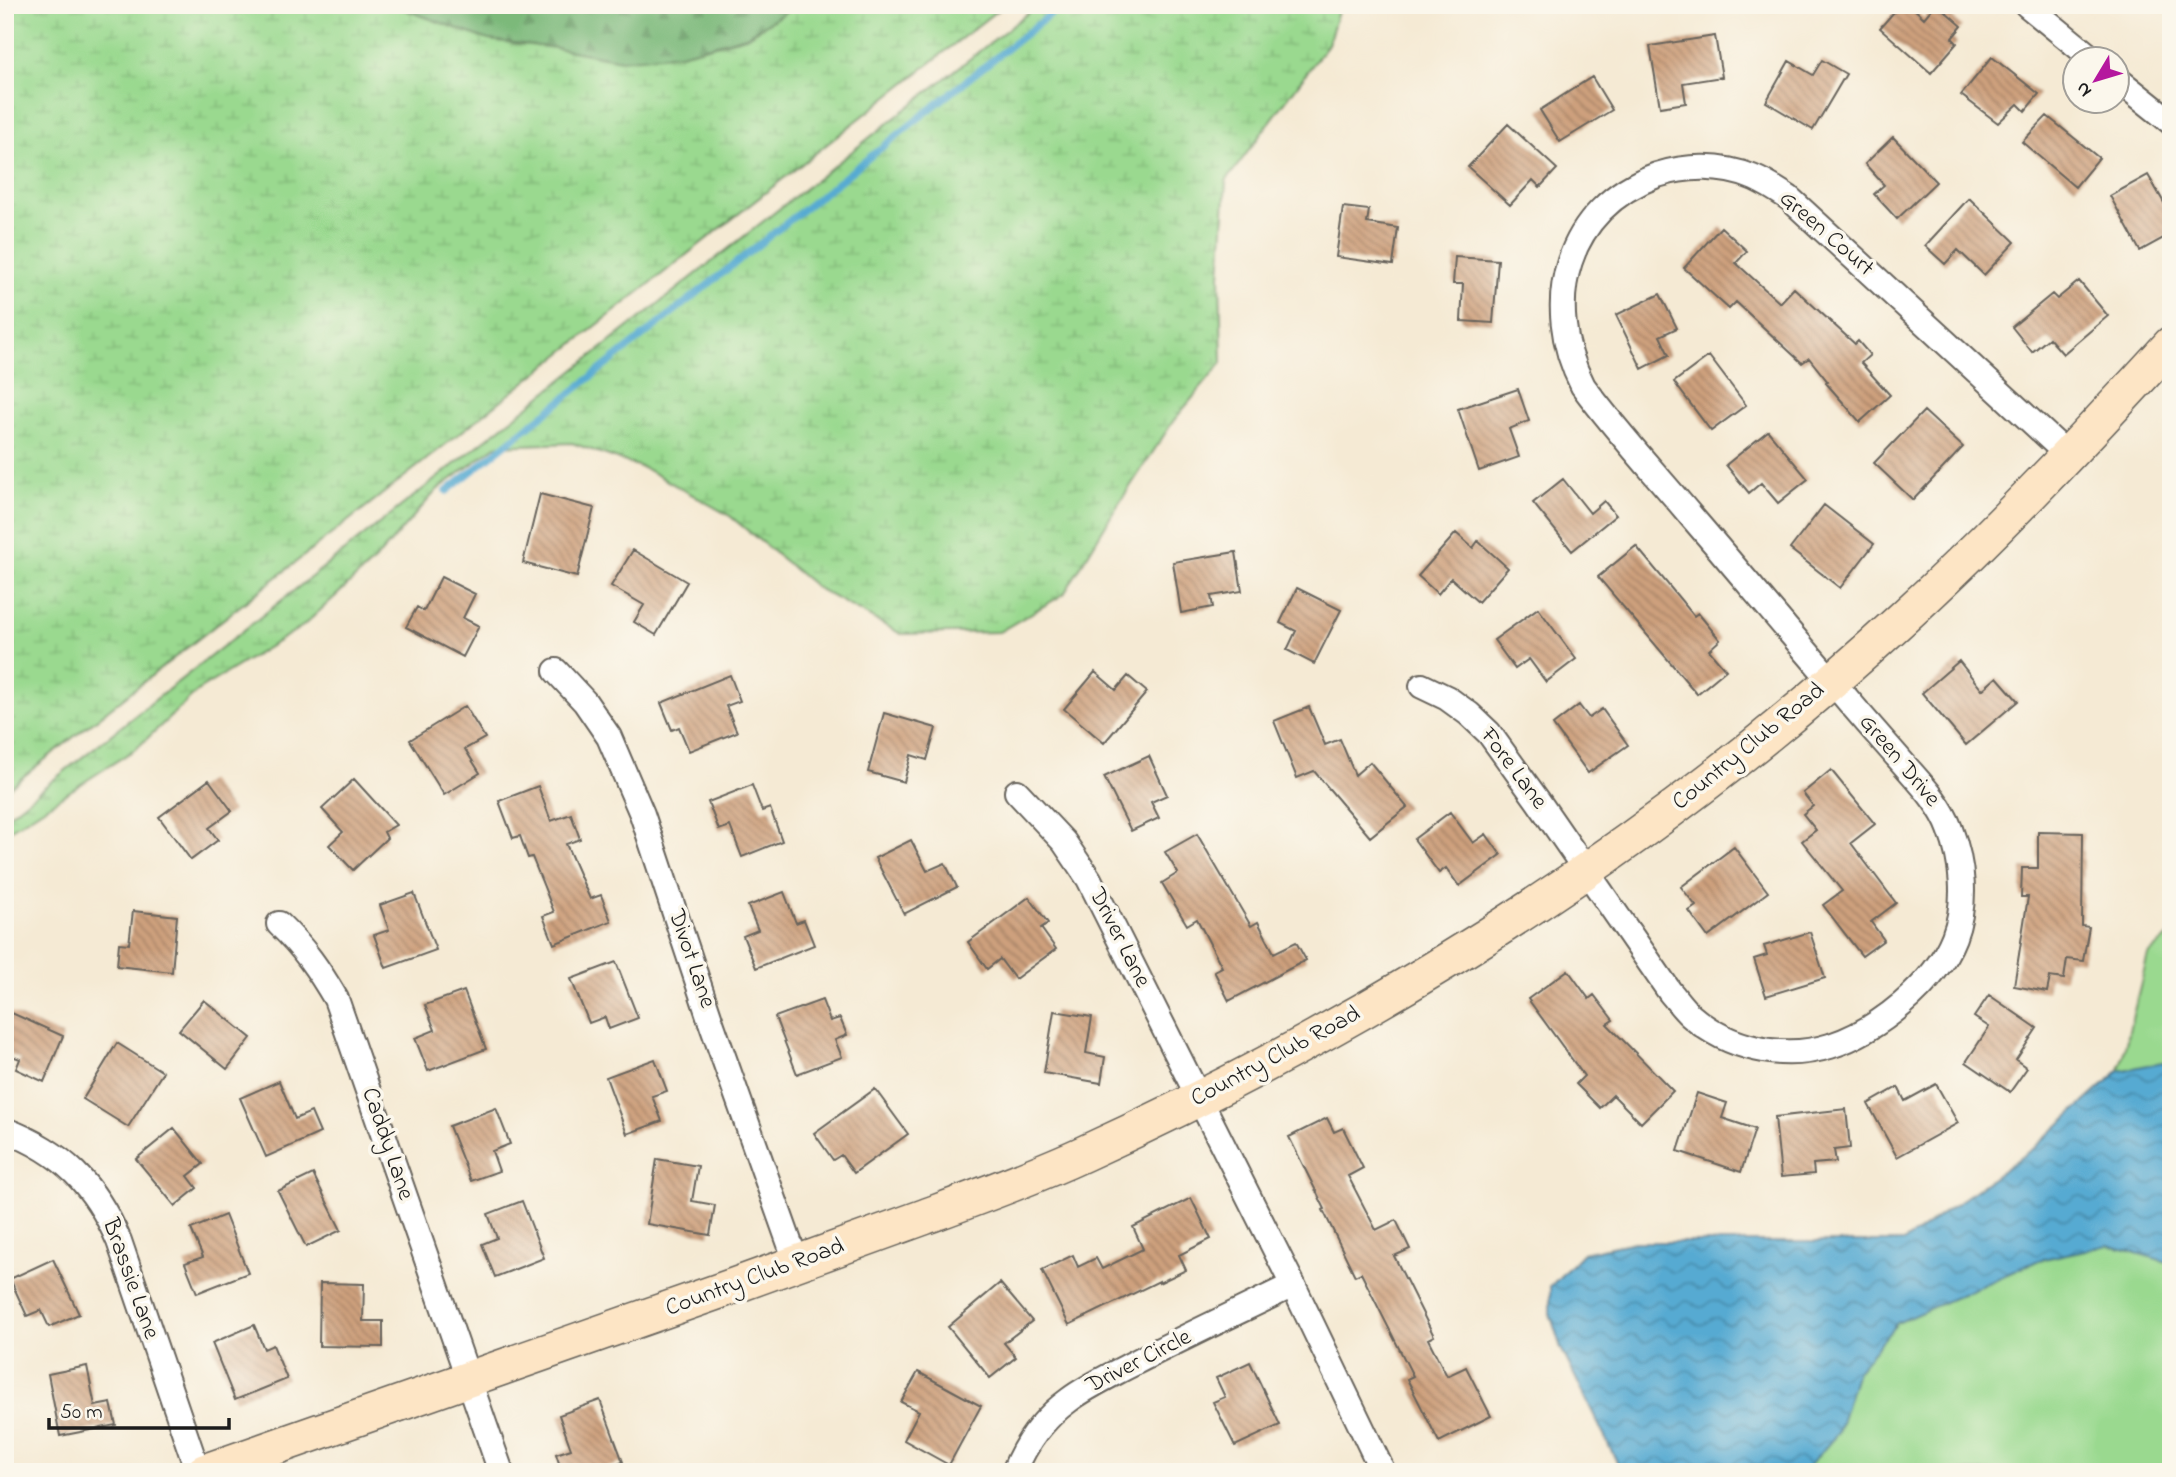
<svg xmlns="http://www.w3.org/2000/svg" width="2176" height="1477" viewBox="0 0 2176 1477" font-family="'Indie Flower',sans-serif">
<defs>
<pattern id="forest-firs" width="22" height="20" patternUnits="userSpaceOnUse" patternTransform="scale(1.75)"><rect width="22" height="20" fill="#7bb97a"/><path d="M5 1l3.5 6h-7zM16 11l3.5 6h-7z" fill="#6a9e69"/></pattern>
<pattern id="wetland-marsh" width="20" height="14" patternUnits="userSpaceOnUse" patternTransform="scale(1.75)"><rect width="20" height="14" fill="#9ad98f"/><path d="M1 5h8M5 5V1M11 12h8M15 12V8" fill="none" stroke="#84ba7b"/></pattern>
<pattern id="water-waves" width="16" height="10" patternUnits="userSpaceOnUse" patternTransform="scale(1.75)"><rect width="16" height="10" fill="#56aad2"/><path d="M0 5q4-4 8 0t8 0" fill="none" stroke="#468aaa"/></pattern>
<pattern id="building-back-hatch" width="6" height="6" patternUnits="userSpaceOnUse" patternTransform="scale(1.75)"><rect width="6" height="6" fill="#cea07d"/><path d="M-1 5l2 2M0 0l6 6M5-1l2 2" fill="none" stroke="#a68266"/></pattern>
</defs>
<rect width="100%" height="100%" fill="#fbf7ec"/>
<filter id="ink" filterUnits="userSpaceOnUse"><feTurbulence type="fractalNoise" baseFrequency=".0143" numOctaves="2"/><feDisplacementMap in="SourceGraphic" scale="14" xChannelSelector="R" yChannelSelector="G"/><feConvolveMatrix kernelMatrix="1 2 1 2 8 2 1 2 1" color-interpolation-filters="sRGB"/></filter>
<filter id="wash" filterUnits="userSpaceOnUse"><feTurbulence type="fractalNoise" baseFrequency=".00686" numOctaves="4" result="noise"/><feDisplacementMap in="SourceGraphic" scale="28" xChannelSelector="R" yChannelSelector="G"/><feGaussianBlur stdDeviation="1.57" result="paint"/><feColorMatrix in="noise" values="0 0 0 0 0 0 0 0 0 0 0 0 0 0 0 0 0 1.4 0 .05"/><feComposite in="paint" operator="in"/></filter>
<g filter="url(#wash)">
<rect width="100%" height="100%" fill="#f5ead4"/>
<path fill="#9ad98f" stroke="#5b7a56" stroke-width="2" d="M2171,934V1472H1622L1561,1348L1550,1313V1287L1583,1253L1635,1242H1904L2035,1147L2119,1071L2148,955Z"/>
<path fill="url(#forest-firs)" stroke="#4c6a4b" stroke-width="2" d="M392,5H797L746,36L681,54L621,60L555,48L488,40Z"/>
<path fill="url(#wetland-marsh)" stroke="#5b7a56" stroke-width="2" d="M5,5H392L488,40L555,48L621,60L681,54L746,37L797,5H1004L5,791Z
M1038,5H1340L1328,44L1226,181L1220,276L1222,363L1174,420L1114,511L1064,594L999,632L901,634L817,588L730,516L646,469L572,443L496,446L437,490L374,561L303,626L200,689L137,748L5,833V818Z"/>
<path fill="url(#water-waves)" stroke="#396377" stroke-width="2" d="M2162,1062L2171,1070V1263L2108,1245L2039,1260L1897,1323L1857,1371L1838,1433L1804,1472H1622L1561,1348L1550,1313V1287L1583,1253L1635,1242H1904L2035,1147L2119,1071Z"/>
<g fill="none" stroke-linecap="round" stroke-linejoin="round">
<path stroke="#56aad2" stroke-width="7" d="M447,491L1062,5"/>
</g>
<g id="blocks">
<path fill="url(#building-back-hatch)" d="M1900,5H1910L1924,18L1935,5H1938L1962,26L1952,38L1957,43L1931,73L1880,28Z
M1715,36L1722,77L1683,83L1686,103L1660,107L1650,46Z
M1992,57L2039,94L2025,111L2018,104L1998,123L1961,95Z
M1822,60L1846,74L1813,130L1766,102L1789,61L1813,75Z
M1592,77L1612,110L1560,142L1540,110Z
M2047,116L2099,158L2075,187L2022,142Z
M1508,124L1557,169L1540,187L1533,180L1510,205L1468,167Z
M1893,137L1936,182L1897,219L1874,194L1884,185L1865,164Z
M2148,175L2171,215V234L2140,251L2110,196Z
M1969,198L2015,242L1984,275L1958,250L1945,264L1925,246Z
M1343,207L1369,210L1367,223L1398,228L1393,265L1336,257Z
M1721,227L1747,251L1736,263L1780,303L1794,288L1855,344L1858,341L1870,355L1861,363L1890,395L1860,422L1826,383L1828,382L1809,358L1802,363L1736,302L1729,309L1684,268Z
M1455,257L1498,260L1493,323L1461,321L1463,284H1453Z
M2079,281L2108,316L2063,354L2049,338L2032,352L2012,327L2052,294L2057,299Z
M1660,294L1677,328L1660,336L1669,355L1642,369L1616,315Z
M1709,356L1746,405L1711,431L1674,382Z
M1518,389L1529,421L1509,429L1519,457L1479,471L1458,409Z
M1924,411L1963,447L1913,500L1874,463Z
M1768,431L1808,479L1778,503L1761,483L1749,493L1726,465Z
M1563,479L1590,513L1604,501L1616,515L1572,551L1533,503Z
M540,494L594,508L577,577L523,563Z
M1824,505L1874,544L1840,588L1790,549Z
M1456,533L1473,548L1478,541L1508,568L1478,602L1451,578L1438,594L1418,576Z
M1636,546L1694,616L1698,613L1720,640L1709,650L1726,670L1697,694L1598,577Z
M633,550L687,582L656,635L634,622L644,605L611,586Z
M1236,552L1242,591L1211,596L1213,607L1181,613L1173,562Z
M441,577L475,594L463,618L479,626L463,657L406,627L417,607L424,611Z
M1297,588L1341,610L1314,664L1287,650L1296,631L1280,623Z
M1538,608L1576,659L1546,682L1529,659L1515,669L1494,640Z
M1959,661L1982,690L1997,677L2018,701L1966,745L1922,693Z
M1095,672L1116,690L1128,676L1147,692L1104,743L1064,709Z
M730,675L740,701L726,706L737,732L689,751L679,727L672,730L661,703Z
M1579,705L1589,718L1602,709L1628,745L1588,773L1553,725Z
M465,706L485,738L465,749L480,773L444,795L410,740Z
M1309,707L1325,745L1340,739L1355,775L1370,762L1407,807L1370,837L1314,771L1297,778L1274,721Z
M884,713L936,728L927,760L911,755L904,782L868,772Z
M1149,756L1167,795L1151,802L1159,818L1131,831L1104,777Z
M1831,770L1875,824L1851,843L1896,903L1871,922L1884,940L1862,956L1823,905L1842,891L1802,841L1816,830L1803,814L1813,806L1803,793Z
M354,779L396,825L384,832L387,838L353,870L329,845L343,832L322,809Z
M209,780L232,811L209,828L218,840L191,860L159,817Z
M752,785L762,811L770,808L782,841L742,857L730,826L719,830L708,802Z
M538,786L551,821L571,814L580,839L566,844L590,899L601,895L611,921L554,944L543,916L554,912L532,857L528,858L520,836L513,838L499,801Z
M1450,812L1473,843L1486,834L1501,855L1459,886L1446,868L1439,873L1414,839Z
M2038,832L2083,833L2082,926L2089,927L2083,961L2067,959L2064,979L2050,977L2047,992L2014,986L2028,897H2021L2022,868H2038Z
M1197,834L1251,926L1258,922L1274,953L1296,942L1306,960L1229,1001L1214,971L1222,967L1197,919L1187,925L1162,883L1178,873L1165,852Z
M911,840L927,871L945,863L957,887L904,914L875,858Z
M1734,847L1768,892L1708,937L1689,911L1696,906L1681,887Z
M784,892L796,923L804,920L814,945L756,968L743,936L758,930L748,906Z
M414,893L436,950L386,968L374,935L389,930L380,905Z
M1029,897L1048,923L1041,928L1056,949L1015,979L1000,959L987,969L968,942Z
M133,911L177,916L172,972L117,966L119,943L129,944Z
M1810,932L1825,978L1766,996L1754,959L1767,955L1764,946Z
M616,962L638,1018L609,1029L605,1017L589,1023L571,979Z
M1568,970L1589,999L1594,995L1613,1020L1607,1024L1673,1091L1641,1123L1613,1095L1600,1108L1576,1084L1584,1076L1528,999Z
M464,991L486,1049L428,1071L415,1038L435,1030L425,1005Z
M1989,995L2037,1028L2016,1060L2027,1068L2010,1092L1966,1062L1989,1027L1974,1017Z
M204,1000L251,1038L227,1069L179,1030Z
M822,1000L830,1021L840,1018L847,1035L835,1040L842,1057L797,1074L775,1017Z
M5,1010L63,1036L44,1082L16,1069L20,1059L5,1053Z
M1054,1011L1092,1017L1086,1053L1105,1057L1101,1083L1044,1073Z
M117,1043L163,1072L128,1127L83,1099Z
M655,1059L667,1091L652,1096L662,1121L627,1134L606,1077Z
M279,1081L295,1119L311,1112L320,1133L266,1157L240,1098Z
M1936,1084L1958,1123L1897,1157L1868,1104L1898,1087L1905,1101Z
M875,1089L908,1134L854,1173L841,1155L833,1160L814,1133Z
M1697,1093L1727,1103L1722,1118L1755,1129L1741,1172L1678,1151Z
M496,1108L510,1144L492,1151L499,1171L471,1181L449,1126Z
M1846,1109L1850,1148L1834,1150L1836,1162L1813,1164L1814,1174L1781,1177L1775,1117Z
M1327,1118L1334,1132L1343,1128L1363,1168L1348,1176L1376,1230L1396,1220L1410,1249L1394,1256L1434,1336L1428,1339L1447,1376L1466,1367L1491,1416L1439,1442L1407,1379L1413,1376L1361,1273L1355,1276L1323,1210L1325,1209L1289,1137Z
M174,1128L203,1164L188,1176L197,1188L175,1206L136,1159Z
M657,1159L698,1166L692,1201L715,1205L710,1235L647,1224Z
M313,1174L341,1230L306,1247L278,1191Z
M1191,1198L1211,1239L1179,1255L1186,1270L1159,1283V1281L1069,1325L1042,1270L1073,1255L1078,1267L1096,1258L1102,1269L1143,1249L1133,1227Z
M522,1201L544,1258L495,1277L482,1244L497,1238L488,1214Z
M225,1215L248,1273L197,1293L185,1263L203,1257L191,1229Z
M53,1259L79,1314L49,1327L41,1310L27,1316L10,1279Z
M320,1283L364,1284L363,1321H383V1347L319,1346Z
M1000,1283L1032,1321L1004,1343L1016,1357L990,1378L948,1327Z
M254,1325L264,1349L273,1345L287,1379L235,1400L212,1343Z
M1250,1362L1280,1425L1235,1446L1213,1402L1225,1397L1216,1378Z
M87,1366L95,1406L111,1403L116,1425L60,1436L48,1374Z
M918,1372L981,1406L949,1465L904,1440L919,1411L901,1402Z
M600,1400L623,1462L597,1472H562L556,1454L571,1449L559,1415Z"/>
</g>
</g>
<g filter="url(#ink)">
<use href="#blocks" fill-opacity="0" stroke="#68645c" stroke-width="2"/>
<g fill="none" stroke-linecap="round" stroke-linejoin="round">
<defs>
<path id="street" d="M2027,5L2094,60
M2116,78L2171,122
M556,671L585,702L609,737L642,814L712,1025L797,1264
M1422,686L1447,698L1469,714L1489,733L1538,801L1670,992C1677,1000 1683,1009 1691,1016C1728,1048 1782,1061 1830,1046C1877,1031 1935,985 1954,937C1967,903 1963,863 1950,829C1940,802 1919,782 1901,761C1881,738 1861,716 1842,693C1791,635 1742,575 1691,516C1655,473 1616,431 1583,386C1540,303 1566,208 1657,175C1687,165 1722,165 1752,177C1765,182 1777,190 1789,198L2069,456
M1017,792L1064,842L1089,879L1293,1285
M279,924C304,948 319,970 336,999L501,1472
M5,1130C63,1152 95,1185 119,1241L198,1472
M1014,1472C1025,1444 1044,1418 1069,1400C1089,1385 1112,1375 1134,1363C1186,1336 1240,1311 1293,1285L1383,1472"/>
<path id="secondary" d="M204,1472C379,1411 553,1349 728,1288C793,1265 858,1241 924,1217C978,1197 1033,1177 1085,1153C1383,1017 1663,839 1904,617C1998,531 2085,438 2171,344"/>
</defs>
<use href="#street" stroke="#68645c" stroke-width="28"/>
<use href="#secondary" stroke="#68645c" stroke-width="38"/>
<use href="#street" stroke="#fff" stroke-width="24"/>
<use href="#secondary" stroke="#fde5c5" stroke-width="35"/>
</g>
</g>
<g text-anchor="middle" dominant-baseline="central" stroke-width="7" stroke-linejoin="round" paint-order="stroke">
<g font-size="24" fill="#1c1c1c" stroke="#fbf7ec">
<text transform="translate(1826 234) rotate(41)">Green Court</text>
<text transform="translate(1749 747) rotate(-39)">Country Club Road</text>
<text transform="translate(1899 761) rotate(50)">Green Drive</text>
<text transform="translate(1513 769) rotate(53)">Fore Lane</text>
<text transform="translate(1119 938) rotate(63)">Driver Lane</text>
<text transform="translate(691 959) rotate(71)">Divot Lane</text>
<text transform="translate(1276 1057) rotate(-28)">Country Club Road</text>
<text transform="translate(387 1144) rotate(71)">Caddy Lane</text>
<text transform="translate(755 1278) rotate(-20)">Country Club Road</text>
<text transform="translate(130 1279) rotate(70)">Brassie Lane</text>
<text transform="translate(1139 1362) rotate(-27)">Driver Circle</text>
</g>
</g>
<rect width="2176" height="1477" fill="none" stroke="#fbf7ec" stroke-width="28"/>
<g transform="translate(2096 80) rotate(232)"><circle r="33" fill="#fbf7ec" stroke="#a29f99" stroke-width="2"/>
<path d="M0-5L12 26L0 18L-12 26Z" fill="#b5179e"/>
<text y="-10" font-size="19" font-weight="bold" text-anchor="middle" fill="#1c1c1c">N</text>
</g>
<path d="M49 1418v10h180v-10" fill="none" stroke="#1c1c1c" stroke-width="3.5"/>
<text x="60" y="1418" font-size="21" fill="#1c1c1c" stroke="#fbf7ec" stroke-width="5" paint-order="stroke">50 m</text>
</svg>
